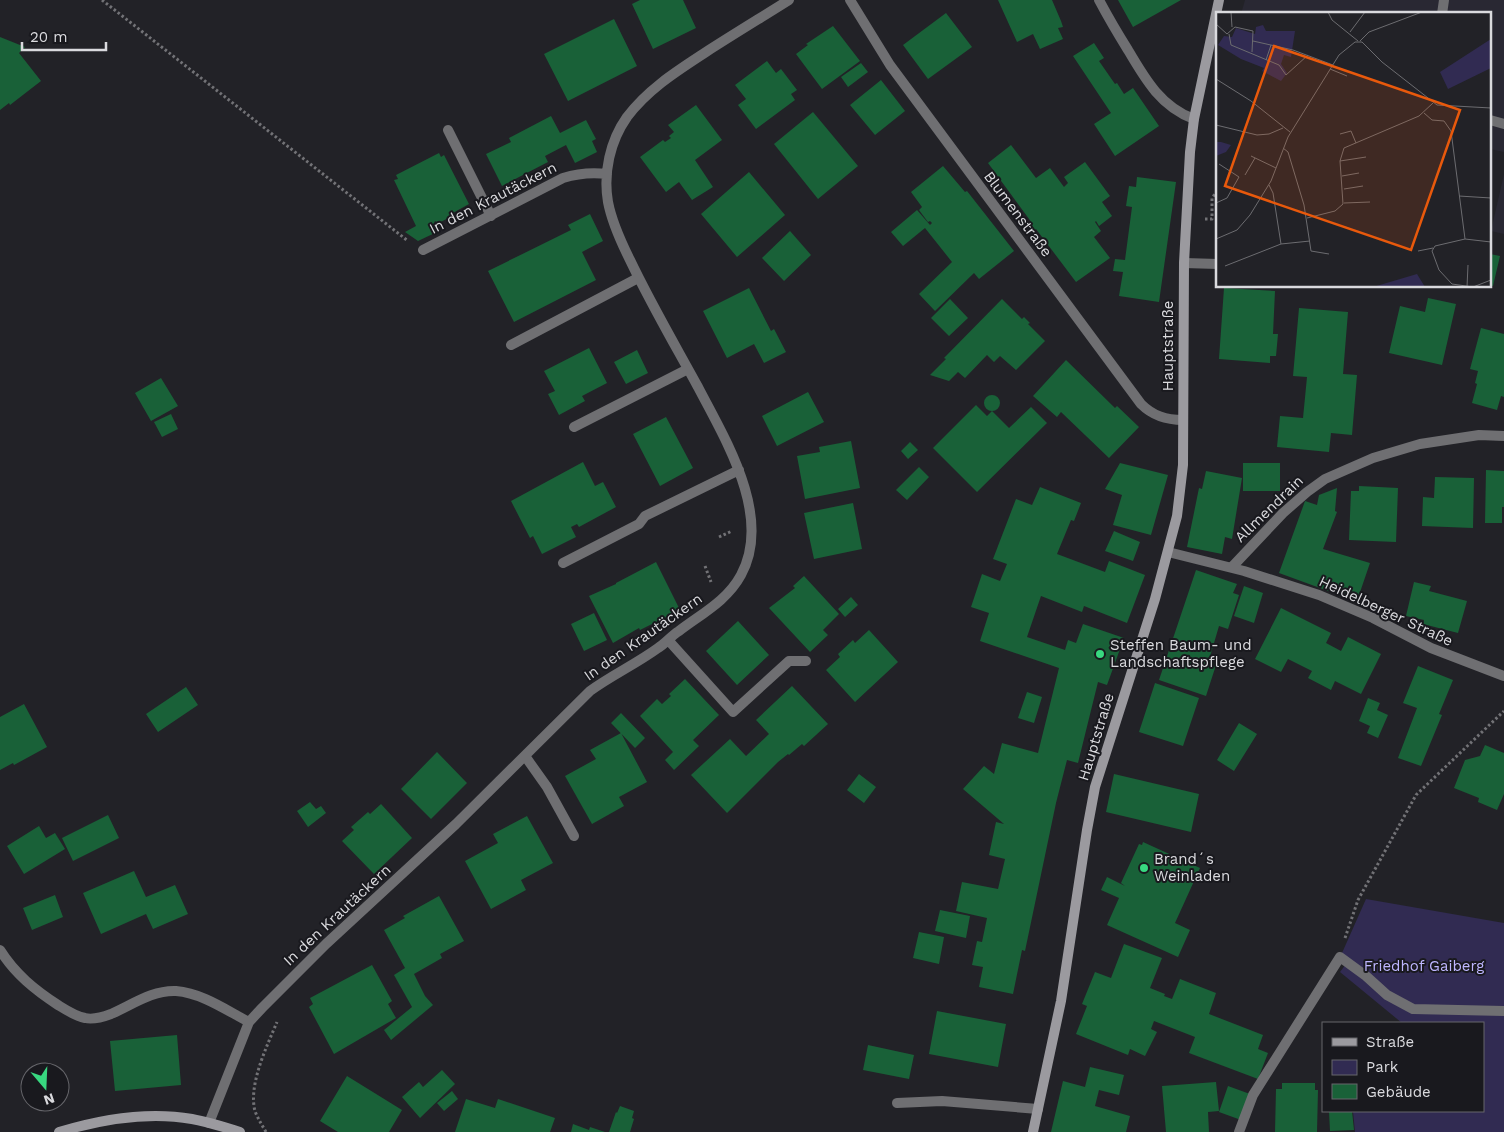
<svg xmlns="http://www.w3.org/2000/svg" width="1504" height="1132" viewBox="0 0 1504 1132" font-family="'Work Sans',sans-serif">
<rect width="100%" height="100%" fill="#222227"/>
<path fill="#292833" d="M1245,0H1504V152L1490,149V14H1241Z
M1504,174V234L1491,231Z"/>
<path fill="#312b52" d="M1366,899L1504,923V1132H1355L1353,1111H1483V1023H1402L1340,972L1349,960L1342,953Z"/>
<path fill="#196138" d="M640,0H683L696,28L653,49L632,4Z
M998,0H1052L1061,21L1063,27L1058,28L1063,39L1040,49L1033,34L1017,42Z
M1118,0H1181L1133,27Z
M946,13L972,47L928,79L903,45Z
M614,19L637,66L568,101L544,54Z
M833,26L860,61L822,89L796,54L808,45L806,44Z
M0,37L25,47L19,53L41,81L10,105L9,103L0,110Z
M1094,43L1104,58L1099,61L1115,84L1117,83L1124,94L1133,88L1159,126L1115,156L1094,124L1111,113L1073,56Z
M767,61L776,73L781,69L797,90L791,94L795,100L756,129L738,105L746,99L735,85Z
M861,63L868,72L848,87L841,77Z
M881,80L905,111L875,135L850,105Z
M696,105L722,140L695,160L713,187L692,200L679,182L666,192L640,157L663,140L665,142L671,138L669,136L674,132L668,125Z
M813,112L858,166L818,199L774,144Z
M551,116L560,133L586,120L596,139L592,141L597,152L575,163L566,145L545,156L548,162L502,186L486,154L511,142L509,138Z
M1011,145L1036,178L1050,168L1064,187L1068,183L1064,177L1085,162L1110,196L1102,202L1112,216L1099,226L1096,221L1095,222L1101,231L1094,237L1110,258L1076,282L1036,229L1034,231L1031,228L1029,225L1032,223L988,163Z
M439,153L441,157L444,155L469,204L451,214L452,216L437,224L436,221L434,222L439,231L418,241L405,232L416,226L394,180L398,179L396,175Z
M943,166L965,192L967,191L1014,251L979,279L974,273L935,311L919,294L952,262L925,228L903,246L891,232L917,210L930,225L932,223L930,221L928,222L919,210L922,207L911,192Z
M749,172L785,215L737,257L701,214Z
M1137,177L1176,182L1159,302L1119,296L1123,272L1113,271L1115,259L1125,260L1132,207L1126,206L1129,186L1136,187Z
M590,214L603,241L582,252L596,280L514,322L488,271L571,230L568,225Z
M790,231L811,255L784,281L762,258Z
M1490,254L1500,256L1493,286L1490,285Z
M749,288L771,331L774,329L786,352L764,363L754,344L727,358L703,311Z
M1224,288L1275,291L1273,334H1278L1276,356H1270V363L1219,359Z
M1428,298L1456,304L1442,365L1389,353L1400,306L1425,312Z
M950,299L968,318L949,336L931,318Z
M1002,299L1022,319L1024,317L1030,323L1028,324L1045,341L1016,370L1000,356L994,362L987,355L965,378L958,372L949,381L930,375L946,359L944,358Z
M1299,308L1348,312L1343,374L1357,375L1352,435L1331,433L1329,452L1277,447L1280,416L1303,418L1307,377L1293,376Z
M1481,328L1504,334V397L1501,396L1497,410L1472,403L1477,384L1475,383L1478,371L1470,369Z
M589,348L607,383L582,396L585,401L559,415L548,394L555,391L544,371Z
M637,350L648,373L626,384L614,362Z
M1066,360L1115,408L1117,406L1139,427L1109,458L1061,412L1057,417L1033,396Z
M161,378L178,406L151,421L135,393Z
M808,392L824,422L777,446L762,416Z
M984 403a8 8 0 1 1 16 0a8 8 0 1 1-16 0Z
M976,405L987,416L992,411L1009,428L1031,407L1047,423L977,492L933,448Z
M171,414L178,429L162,437L154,422Z
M666,417L693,468L660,486L633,434Z
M851,441L860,488L805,499L797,456L820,452L819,447Z
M910,442L918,450L908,459L901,451Z
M583,462L595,486L603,482L616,507L579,527L577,524L571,527L576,537L542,554L533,536L530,538L511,501Z
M1120,463L1168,475L1151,535L1113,525L1122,495L1105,489Z
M1243,463H1280V491H1243Z
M919,467L929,477L907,500L896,490Z
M1486,470L1504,471V507H1502V523H1485Z
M1206,471L1242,478L1232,539L1225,537L1222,554L1187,547L1199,488L1202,489Z
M1435,477L1474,478L1473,528L1422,526L1423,497L1434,498Z
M1359,486L1398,488L1396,542L1349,540L1351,491H1359Z
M1040,487L1081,503L1074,521L1071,520L1057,554L1105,572L1109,561L1145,575L1127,623L1084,606L1082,612L1041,596L1027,637L1065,650L1068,640L1076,643L1083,624L1124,638L1107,685L1098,682L1078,763L1067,760L1056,803L1025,951L1022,950L1013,994L979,987L983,967L972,965L977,941L982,942L987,918L956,911L962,882L998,889L1005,859L989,855L996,822L1004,824L963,789L984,766L994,774L1002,743L1038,753L1059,668L980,641L989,613L971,607L982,574L1000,581L1007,564L993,559L1016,499L1032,505Z
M1337,488L1335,511L1337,512L1323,549L1370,563L1358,598L1333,589L1331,592L1279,573L1305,501L1317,505L1319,495Z
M853,503L862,549L814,559L804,513Z
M1114,531L1140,542L1133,561L1105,551Z
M656,562L680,610L640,630L639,628L613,643L589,596L616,584V583Z
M1196,570L1237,584L1233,593L1239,595L1228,629L1219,626L1209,660L1217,662L1206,696L1159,680Z
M804,576L839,614L823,630L828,635L810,652L769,608L795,588L793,586Z
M1414,582L1431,586L1429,591L1467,601L1458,633L1423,624L1424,620L1406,616Z
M1244,586L1263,593L1254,623L1234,616Z
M851,597L858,605L845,617L838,609Z
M1281,608L1331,633L1326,643L1341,651L1348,637L1381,654L1361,694L1335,681L1331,690L1308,678L1312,671L1288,659L1281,672L1255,659Z
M594,613L607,640L584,651L571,624Z
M738,621L769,655L737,685L706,651Z
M869,630L898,662L855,702L826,670L840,657L838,654L853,640L855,643Z
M1418,666L1453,680L1439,714L1442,715L1421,766L1398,758L1417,708L1403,703Z
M685,679L719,715L693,740L699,746L674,770L665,760L673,752L640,716L657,699L662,704L671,696L669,694Z
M1155,683L1199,698L1183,746L1139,732Z
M792,686L828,724L804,746L802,744L789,755L788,754L778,762L727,813L691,775L730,739L746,756L769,734L756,720Z
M186,687L198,705L158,732L146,714Z
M1027,692L1042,697L1034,723L1018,718Z
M1368,698L1380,703L1377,710L1388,715L1378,738L1367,733L1370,726L1359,721Z
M24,704L47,747L14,765L13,763L0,770V717Z
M621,713L645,738L635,748L611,723Z
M1239,723L1257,734L1234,771L1217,760Z
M621,733L647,782L619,797L624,806L592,824L565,776L596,759L590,750Z
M1485,745L1504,753V794L1497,810L1478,802L1479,798L1454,788L1465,760L1480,756Z
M437,752L467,783L431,819L401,789Z
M859,774L876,787L864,803L847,790Z
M1114,774L1199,794L1191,832L1106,812Z
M310,802L316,809L321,806L326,813L308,827L297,811Z
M381,804L412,838L374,874L342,841L354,830L351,827L368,812L370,814Z
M108,815L119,838L73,861L62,838Z
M527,816L553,863L521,880L526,890L491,909L465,861L498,843L493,834Z
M39,826L46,838L55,833L65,849L24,874L7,846Z
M1143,842L1200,868L1175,923L1190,930L1178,957L1107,925L1119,898L1101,890L1107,877L1125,886L1121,883L1139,844L1142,845Z
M134,871L146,897L175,885L188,914L153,929L146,914L101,934L83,893Z
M55,895L63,917L32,930L23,908Z
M439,896L464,941L440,954L442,958L414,974L425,996L433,1005L391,1040L384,1030L412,1007L394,975L405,968L384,930L405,918L403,916Z
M940,910L970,916L966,938L935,931Z
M919,932L944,937L939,964L913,958Z
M1124,944L1162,958L1150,988L1165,994L1164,996L1172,999L1180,979L1216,993L1209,1014L1263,1035L1258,1049L1268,1053L1258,1079L1189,1053L1195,1037L1154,1021L1151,1029L1157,1032L1145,1056L1130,1049L1128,1055L1076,1034L1087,1006L1082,1004L1095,972L1111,978Z
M372,965L392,1001L388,1004L396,1018L334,1054L309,1007L313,1004L310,998Z
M937,1011L1006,1024L998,1067L929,1054Z
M177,1035L181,1085L115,1091L110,1041Z
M868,1045L914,1055L909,1079L863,1070Z
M1090,1067L1124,1075L1119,1095L1099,1090L1095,1106L1130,1116L1126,1132H1051L1063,1081L1085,1087Z
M442,1070L455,1084L420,1118L402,1097L419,1082L423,1087Z
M347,1076L402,1110L389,1132H338L320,1121Z
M1216,1082L1219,1111L1208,1112L1209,1132H1166L1162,1086Z
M1282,1083H1315V1090H1318L1317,1132H1275L1276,1089H1282Z
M1228,1086L1250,1094L1241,1120L1219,1112Z
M452,1091L458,1099L444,1111L437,1103Z
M466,1099L495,1108L498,1099L555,1118L550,1132H455Z
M620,1106L634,1111L632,1118L634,1119L630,1132H609L616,1112L617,1113Z
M1329,1111H1352L1354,1130L1330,1131Z
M573,1124L589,1130L590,1127L605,1132H571Z"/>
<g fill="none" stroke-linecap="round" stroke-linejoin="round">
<path stroke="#727276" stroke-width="3" stroke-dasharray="2.5 2.5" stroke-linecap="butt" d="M102,0L408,241
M1205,219H1212V198L1218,190
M719,537L732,531
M705,566L711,582
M1345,938L1358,900L1416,795L1504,711
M266,1132C262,1125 258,1119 255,1111C248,1085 267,1046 277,1022"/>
<path stroke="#6f6f72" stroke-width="10" d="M448,130L491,216
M897,1103L942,1101L1038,1109
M1239,1132L1253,1095L1340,957L1366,976L1387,995L1413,1009L1504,1011"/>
<path stroke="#6f6f72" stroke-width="10" d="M850,0L890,65L1141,404C1153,416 1166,420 1183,420
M1099,0C1108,17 1118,34 1128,50C1145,79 1161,107 1194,119
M1442,14L1444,0
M1490,120L1504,124
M423,250L563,178C579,173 591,172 607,174
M1184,263L1218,264
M511,345L638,278
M574,427L688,369
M1168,552L1244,571L1319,595L1373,618L1431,648L1504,676
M563,563L639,524L645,516L739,470
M1232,567L1283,513L1307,492L1325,479L1373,458L1420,444L1479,435L1504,436
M669,641L733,712L789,661H806
M525,756L547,787L574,836
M0,950C15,974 35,990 58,1005C66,1010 75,1016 85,1018C93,1020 103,1017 111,1014C132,1005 152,990 176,991C202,993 226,1010 249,1022
M209,1123L249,1022L262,1008L326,944L456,824L590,691C612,675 636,664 658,648C666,643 671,636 679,631C701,614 727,601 741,575C773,516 725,439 698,387C675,345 651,304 630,260C621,242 612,223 608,202C603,173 610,141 627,117C648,89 677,71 706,52C734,34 762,17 789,0"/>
<path stroke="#9b9a9f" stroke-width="10" d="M59,1132C102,1119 147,1111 192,1119C208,1122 224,1127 240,1132
M1033,1132L1061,1001L1087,830L1095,787L1155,599L1177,516L1183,465L1184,263L1190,152L1194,119L1219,0"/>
</g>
<g fill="#38d880" stroke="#19191e" stroke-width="2">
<circle cx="1100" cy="654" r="5"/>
<circle cx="1144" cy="868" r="5"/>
</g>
<g text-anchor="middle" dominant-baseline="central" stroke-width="4" stroke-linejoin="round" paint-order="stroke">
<g font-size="15" fill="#dadade" stroke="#19191e">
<text transform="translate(493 198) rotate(-27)">In den Krautäckern</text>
<text transform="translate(1018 214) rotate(53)">Blumenstraße</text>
<text transform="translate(1168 346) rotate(-90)">Hauptstraße</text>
<text transform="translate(1269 509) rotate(-44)">Allmendrain</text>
<text transform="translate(1386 611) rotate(25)">Heidelberger Straße</text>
<text transform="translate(643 637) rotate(-35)">In den Krautäckern</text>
<text transform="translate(1096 737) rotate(-73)">Hauptstraße</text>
<text transform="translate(337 915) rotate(-43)">In den Krautäckern</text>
</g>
<g font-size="15" fill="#dadade" stroke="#19191e" text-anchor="start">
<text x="1110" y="645">Steffen Baum- und<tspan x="1110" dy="17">Landschaftspflege</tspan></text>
<text x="1154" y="859">Brand´s<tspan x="1154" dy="17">Weinladen</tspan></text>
</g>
<g font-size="15" fill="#beb6ff" stroke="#19191e">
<text x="1424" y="966">Friedhof Gaiberg</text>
</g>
</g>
<g transform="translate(1216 12)">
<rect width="275" height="275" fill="#222227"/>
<path d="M47,13L50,19H79L75,45L68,43L65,52L71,61L65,69L46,59L48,56L25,47L2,33L8,24L16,25L20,16L39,22L40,15ZM275,27V56L232,77L224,60ZM0,130H5L15,133L10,140L0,144ZM201,262L209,275H157Z" fill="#312b52"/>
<path fill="none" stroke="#6c6c70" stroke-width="1" d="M15,0L16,15M112,0L116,8L142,29M0,12L11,22L19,15L37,19L36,40M134,20L149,0M13,22L15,33L63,53L70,63L92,43M37,29L77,38L117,53M144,29L153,20L206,0M50,48L55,33M114,57L131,64M0,67L35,89L74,120M208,101L216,108L228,109L235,119L249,227M0,113L41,123L53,122L67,116M124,122L135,119L140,131M67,136L72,140L88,193L95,239L113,242M35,144L60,156M124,149L150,145M275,153V169M29,163L39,146M126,164L143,161M53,173L57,181L65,232M128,177L147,174M243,184L275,186M0,191L11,186L23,165L3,152M128,191L154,190M91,206L119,199L127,192L124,149L128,136L203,104L217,91M0,227L21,218L34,203L55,169L72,125L123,43L139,30H146L166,50L221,93L275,96M275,230L249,227L219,234L216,239L223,258L236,272L257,275L275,268M202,239L217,236M9,254L65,232L94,229M251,275L252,253"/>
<path fill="#e8590c" fill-opacity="0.15" stroke="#e8590c" stroke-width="2.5" d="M58,34L244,98L195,238L9,174Z"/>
<rect width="275" height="275" fill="none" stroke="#dadade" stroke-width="2.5"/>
</g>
<rect x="1322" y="1022" width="162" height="90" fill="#19191e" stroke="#66666b"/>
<rect x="1332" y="1038" width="25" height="8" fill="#9b9a9f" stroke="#66666b"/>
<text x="1366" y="1047" font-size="15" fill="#dadade">Straße</text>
<rect x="1332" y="1060" width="25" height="15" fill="#312b52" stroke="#66666b"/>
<text x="1366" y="1072" font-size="15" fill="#dadade">Park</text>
<rect x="1332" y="1084" width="25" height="15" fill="#196138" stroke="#66666b"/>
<text x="1366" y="1097" font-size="15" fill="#dadade">Gebäude</text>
<g transform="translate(45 1087) rotate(161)"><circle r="24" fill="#19191e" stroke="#66666b"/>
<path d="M0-4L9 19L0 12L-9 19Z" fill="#38d880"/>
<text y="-8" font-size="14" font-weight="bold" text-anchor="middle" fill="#dadade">N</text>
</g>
<path d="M22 42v8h84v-8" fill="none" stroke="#dadade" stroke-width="2.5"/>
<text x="30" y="42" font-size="15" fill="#dadade" stroke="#19191e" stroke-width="4" paint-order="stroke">20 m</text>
</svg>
